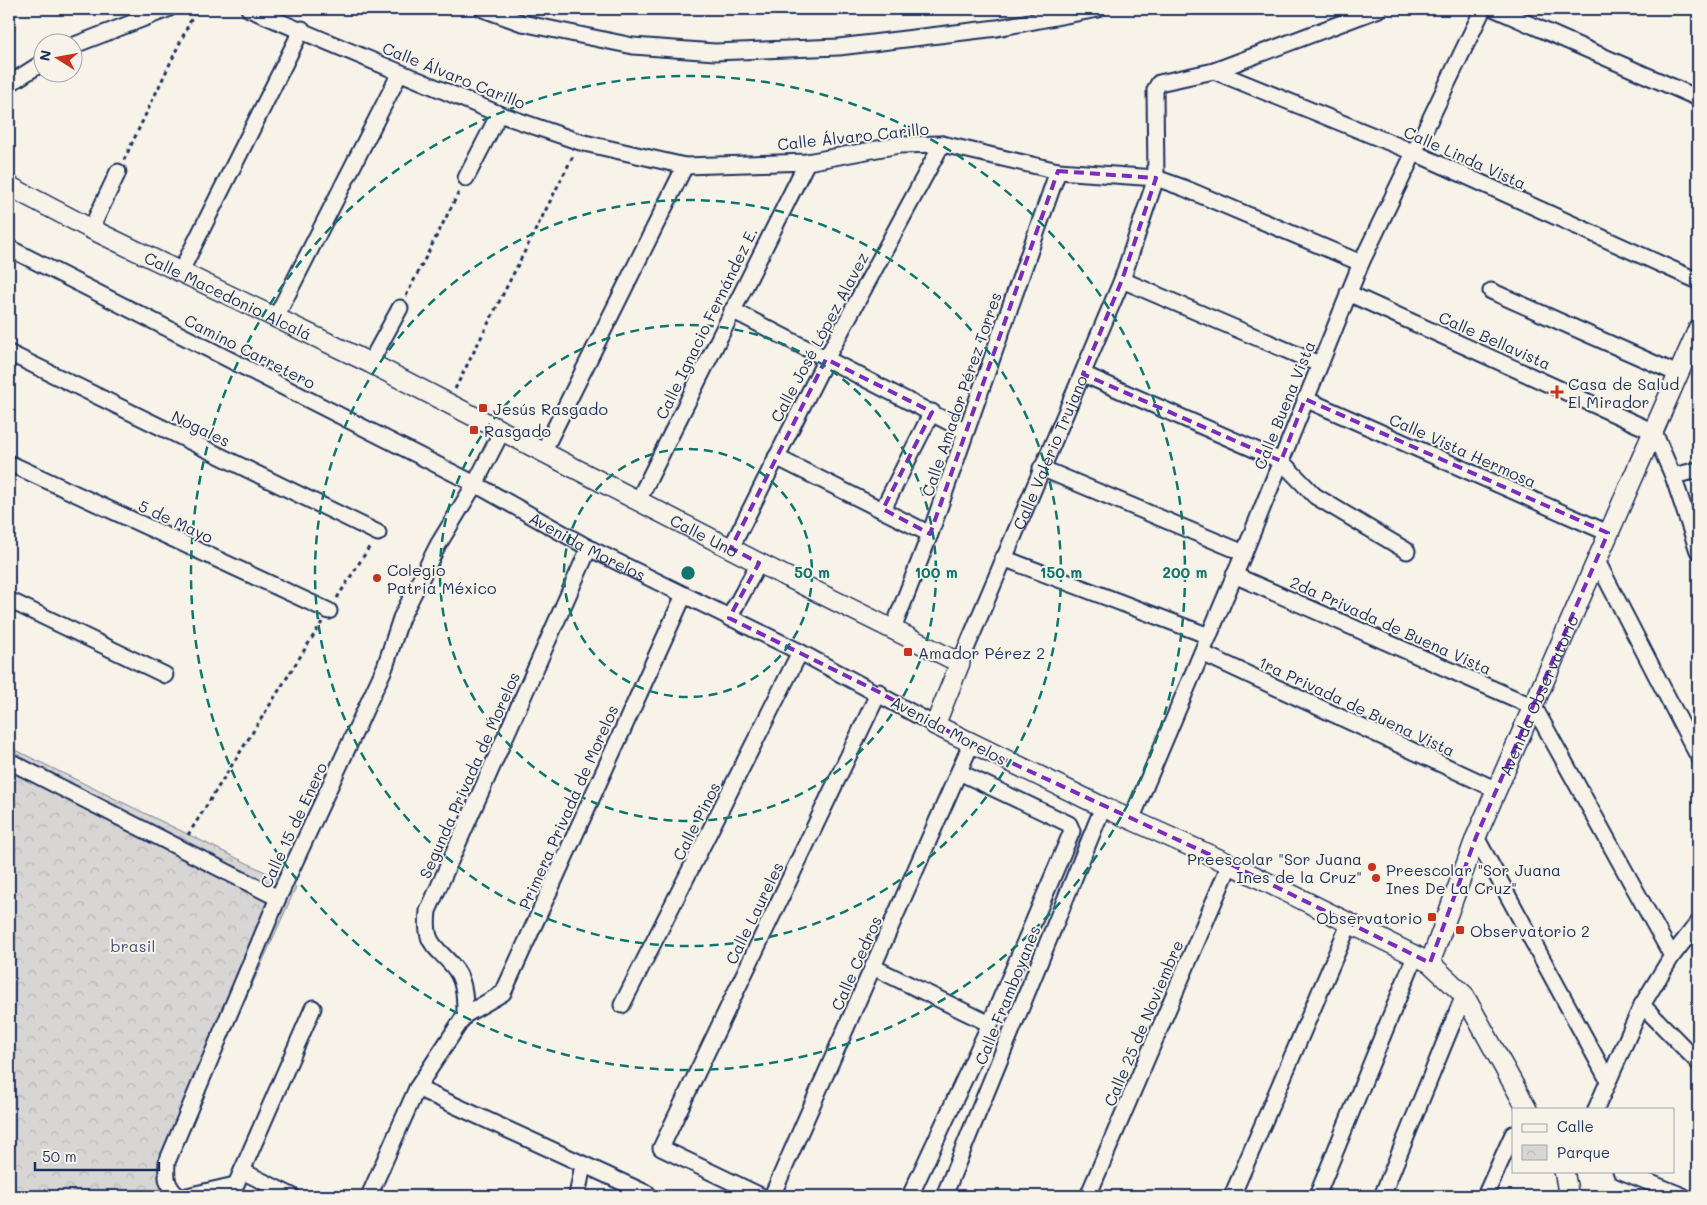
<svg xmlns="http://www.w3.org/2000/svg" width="1707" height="1205" viewBox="0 0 1707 1205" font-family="Mali,sans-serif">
<defs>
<pattern id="park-crowns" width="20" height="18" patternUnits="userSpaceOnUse" patternTransform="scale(1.25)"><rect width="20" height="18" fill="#d7d6d4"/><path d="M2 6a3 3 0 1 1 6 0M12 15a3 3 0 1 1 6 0" fill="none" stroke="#b8b8b8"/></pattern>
</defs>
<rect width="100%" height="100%" fill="#f7f3e8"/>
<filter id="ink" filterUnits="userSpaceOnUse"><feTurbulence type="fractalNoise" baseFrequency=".02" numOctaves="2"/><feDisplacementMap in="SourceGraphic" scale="10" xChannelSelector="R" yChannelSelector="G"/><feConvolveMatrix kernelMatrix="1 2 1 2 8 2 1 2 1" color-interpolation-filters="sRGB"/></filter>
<g filter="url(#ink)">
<path fill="url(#park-crowns)" stroke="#798299" d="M9,747L296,887L157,1196H9Z"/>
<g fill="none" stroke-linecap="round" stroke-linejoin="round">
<defs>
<g id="minor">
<path d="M249,9L499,114L580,142L685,166L807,162L899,145L942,144L1058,171L1156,178L1184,188L1361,263"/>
<path d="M483,9L522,23L633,46L715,52L839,47L997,28L1098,9"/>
<path d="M1495,9L1698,98"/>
<path d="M72,46L168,9"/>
<path d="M1214,71L1413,152L1698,281"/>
<path d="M9,84L42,63"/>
<path d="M466,178L499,114"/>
<path d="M91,229L118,172"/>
<path id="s1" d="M9,248L475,484L589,548L800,652L935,725"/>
<path d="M181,271L302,29"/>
<path d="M1122,280L1319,364"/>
<path d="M1491,291L1678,374"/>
<path d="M1348,293L1654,432L1673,476L1698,551"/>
<path d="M732,310L966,431"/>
<path d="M276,317L400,73"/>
<path d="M9,353L378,533"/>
<path d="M370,363L400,308"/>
<path d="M1083,374L1281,461L1315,496L1407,551"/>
<path d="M1305,399L1608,533"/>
<path d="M543,452L685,166"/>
<path d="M776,457L930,534"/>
<path d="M9,463L329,611"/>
<path d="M1041,468L1244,553"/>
<path d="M1673,476L1698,470"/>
<path d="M638,501L807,162"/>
<path d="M883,509L932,412"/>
<path d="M731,548L826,359L942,144"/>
<path d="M1003,558L1209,636"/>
<path d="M1596,559L1698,756"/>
<path d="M1234,575L1534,707L1672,956"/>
<path d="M9,600L165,675"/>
<path d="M729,618L759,563"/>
<path d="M893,629L930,534L1058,171"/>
<path d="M1202,653L1497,790"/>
<path id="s2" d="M960,663L1122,280L1156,178L1155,90L1159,83L1214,71L1379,9"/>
<path d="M9,761L278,898"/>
<path d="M1131,820L1244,553L1361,263L1483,9"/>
<path d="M1476,837L1608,1080"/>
<path d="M873,967L990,1024"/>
<path d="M622,1005L800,652"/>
<path d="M1642,1005L1698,1062"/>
<path d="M465,1015C465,1000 465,983 456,970C437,945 424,948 428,911L589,548"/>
<path d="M417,1088L648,1194"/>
<path d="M1596,1109L1642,1005L1672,956L1698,923"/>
<path d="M242,1171L292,1196"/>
<path d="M1621,1171L1683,1196"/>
<path d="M178,1196C166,1185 166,1178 167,1162L278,898L385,667L401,618L438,545L475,484L502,431"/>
<path d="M187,1196L235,1185"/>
<path d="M231,1196L313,1008"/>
<path d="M369,1196L417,1088L465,1015L503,993L684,595"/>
<path d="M577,1196L583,1165"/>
<path d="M761,1196L661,1148L879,692"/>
<path d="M772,1196L971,744"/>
<path d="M910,1196L990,1024L1072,831L1069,824L959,772"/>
<path d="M944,1196L1103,807"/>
<path d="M1088,1196L1230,864"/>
<path d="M1232,1196L1350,922"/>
<path d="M1317,1196L1416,954"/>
<path d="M1382,1196L1464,995"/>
<path d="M1485,1196L1513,1134"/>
</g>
<g id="tertiary">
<path id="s3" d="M9,186L91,229L370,363L759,563L960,663L935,725L1103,807L1230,864L1430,963L1464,995L1527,1109"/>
<path id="s4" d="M1430,963L1476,837L1698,329"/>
<path d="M1564,1171L1569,1196"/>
</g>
</defs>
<use href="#minor" stroke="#1b2f5e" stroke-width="19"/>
<use href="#tertiary" stroke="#1b2f5e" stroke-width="22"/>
<path stroke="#1b2f5e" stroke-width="3" stroke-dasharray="4 4" stroke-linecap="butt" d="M124,160L196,9
M406,296L460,190
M455,389L573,156
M337,598L370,546
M188,835L322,622"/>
<use href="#minor" stroke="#f7f3e8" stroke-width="15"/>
<use href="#tertiary" stroke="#f7f3e8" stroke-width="19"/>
</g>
</g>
<path fill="none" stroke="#7b2cbf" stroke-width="4" stroke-dasharray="10 6" stroke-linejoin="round" d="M1058,171L1156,178L1122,280L1083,374L1281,461L1305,399L1608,533L1476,837L1430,963L1230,864L971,744L879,692L729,618L759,563L731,548L826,359L932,412L883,509L930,534Z"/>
<g fill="none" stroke="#0f766e" stroke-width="2.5" stroke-dasharray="9 6">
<circle cx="688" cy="573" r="124"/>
<circle cx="688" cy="573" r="248"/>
<circle cx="688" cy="573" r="373"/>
<circle cx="688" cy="573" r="497"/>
</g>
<g fill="#c8321e" stroke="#f7f3e8" stroke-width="2">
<path d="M1554.5 384.5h5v5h5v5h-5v5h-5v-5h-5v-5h5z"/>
<rect x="478" y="403" width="10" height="10" rx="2.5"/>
<rect x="469" y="425" width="10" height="10" rx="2.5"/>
<circle cx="377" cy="578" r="5"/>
<rect x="903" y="647" width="10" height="10" rx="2.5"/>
<circle cx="1372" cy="867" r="5"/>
<circle cx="1376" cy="878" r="5"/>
<rect x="1427" y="912" width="10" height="10" rx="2.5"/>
<rect x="1455" y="925" width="10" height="10" rx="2.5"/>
</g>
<g text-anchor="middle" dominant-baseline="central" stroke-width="4" stroke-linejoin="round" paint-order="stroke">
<g font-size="16" fill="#1b2f5e" stroke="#f7f3e8">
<text transform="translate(454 75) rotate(22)">Calle Álvaro Carillo</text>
<text transform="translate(853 136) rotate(-6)">Calle Álvaro Carillo</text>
<text transform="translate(1465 157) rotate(24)">Calle Linda Vista</text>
<text stroke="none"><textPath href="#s3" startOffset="245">Calle Macedonio Alcalá</textPath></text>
<text transform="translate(706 323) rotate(-64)">Calle Ignacio Fernández E.</text>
<text transform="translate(819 337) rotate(-62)">Calle José López Alavez</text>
<text transform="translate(1495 340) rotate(24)">Calle Bellavista</text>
<text transform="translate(250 351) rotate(27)">Camino Carretero</text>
<text transform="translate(961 394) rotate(-71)">Calle Amador Pérez Torres</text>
<text transform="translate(1284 405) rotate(-68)">Calle Buena Vista</text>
<text transform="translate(201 428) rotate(26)">Nogales</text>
<text transform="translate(1463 450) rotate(24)">Calle Vista Hermosa</text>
<text stroke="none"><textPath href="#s2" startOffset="229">Calle Valerio Trujano</textPath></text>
<text transform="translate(176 521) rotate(25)">5 de Mayo</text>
<text stroke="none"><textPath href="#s3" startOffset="778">Calle Uno</textPath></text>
<text stroke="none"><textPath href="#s1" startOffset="651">Avenida Morelos</textPath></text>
<text transform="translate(1391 625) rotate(24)">2da Privada de Buena Vista</text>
<text stroke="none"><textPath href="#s4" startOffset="289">Avenida Observatorio</textPath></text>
<text transform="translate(1357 706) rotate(25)">1ra Privada de Buena Vista</text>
<text transform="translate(949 730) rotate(28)">Avenida Morelos</text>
<text transform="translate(469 775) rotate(-66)">Segunda Privada de Morelos</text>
<text transform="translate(568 807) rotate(-66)">Primera Privada de Morelos</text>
<text transform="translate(696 821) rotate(-63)">Calle Pinos</text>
<text transform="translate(293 825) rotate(-65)">Calle 15 de Enero</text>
<text transform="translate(754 913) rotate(-64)">Calle Laureles</text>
<text transform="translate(856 963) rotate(-66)">Calle Cedros</text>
<text transform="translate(1007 995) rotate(-68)">Calle Framboyanes</text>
<text transform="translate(1143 1023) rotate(-67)">Calle 25 de Noviembre</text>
</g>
<g font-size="16" fill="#1b2f5e" stroke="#f7f3e8" text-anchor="start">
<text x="1568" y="383">Casa de Salud<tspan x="1568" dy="18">El Mirador</tspan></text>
<text x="493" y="408">Jesús Rasgado</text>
<text x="484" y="430">Rasgado</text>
<text x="387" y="569">Colegio<tspan x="387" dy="18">Patria México</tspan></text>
<text x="918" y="652">Amador Pérez 2</text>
<text x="1362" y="858" text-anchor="end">Preescolar "Sor Juana<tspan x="1362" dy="18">Ines de la Cruz"</tspan></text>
<text x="1386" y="869">Preescolar "Sor Juana<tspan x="1386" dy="18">Ines De La Cruz"</tspan></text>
<text x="1422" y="917" text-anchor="end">Observatorio</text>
<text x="1470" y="930">Observatorio 2</text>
</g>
<g font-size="16" fill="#415076" stroke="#f7f3e8">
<text x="133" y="945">brasil</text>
</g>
</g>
<circle cx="688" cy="573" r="8" fill="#0f766e" stroke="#f7f3e8" stroke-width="2.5"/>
<g font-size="15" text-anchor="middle" font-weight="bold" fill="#0f766e" stroke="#f7f3e8" stroke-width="4" stroke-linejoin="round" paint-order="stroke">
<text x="812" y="578">50 m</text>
<text x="936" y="578">100 m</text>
<text x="1061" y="578">150 m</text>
<text x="1185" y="578">200 m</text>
</g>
<rect width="1707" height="1205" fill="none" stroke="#f7f3e8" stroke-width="30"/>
<rect x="15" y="15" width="1677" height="1175" fill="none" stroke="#1b2f5e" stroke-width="2" filter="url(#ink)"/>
<rect x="1512" y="1108" width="162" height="65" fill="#f7f3e8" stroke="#9fa5b1"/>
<rect x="1522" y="1124" width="25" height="8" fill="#f7f3e8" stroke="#9fa5b1"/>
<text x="1557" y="1132" font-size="15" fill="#1b2f5e">Calle</text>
<rect x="1522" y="1145" width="25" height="15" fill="url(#park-crowns)" stroke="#9fa5b1"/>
<text x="1557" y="1158" font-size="15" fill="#1b2f5e">Parque</text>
<g transform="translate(58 58) rotate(281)"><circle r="24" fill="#f7f3e8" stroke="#9fa5b1"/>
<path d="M0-4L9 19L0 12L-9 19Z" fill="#c8321e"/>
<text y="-8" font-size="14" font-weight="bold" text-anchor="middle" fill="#1b2f5e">N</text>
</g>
<path d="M35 1162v8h124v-8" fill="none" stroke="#1b2f5e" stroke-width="2.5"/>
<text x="42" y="1162" font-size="15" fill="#1b2f5e" stroke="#f7f3e8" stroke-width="4" paint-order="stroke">50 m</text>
</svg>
